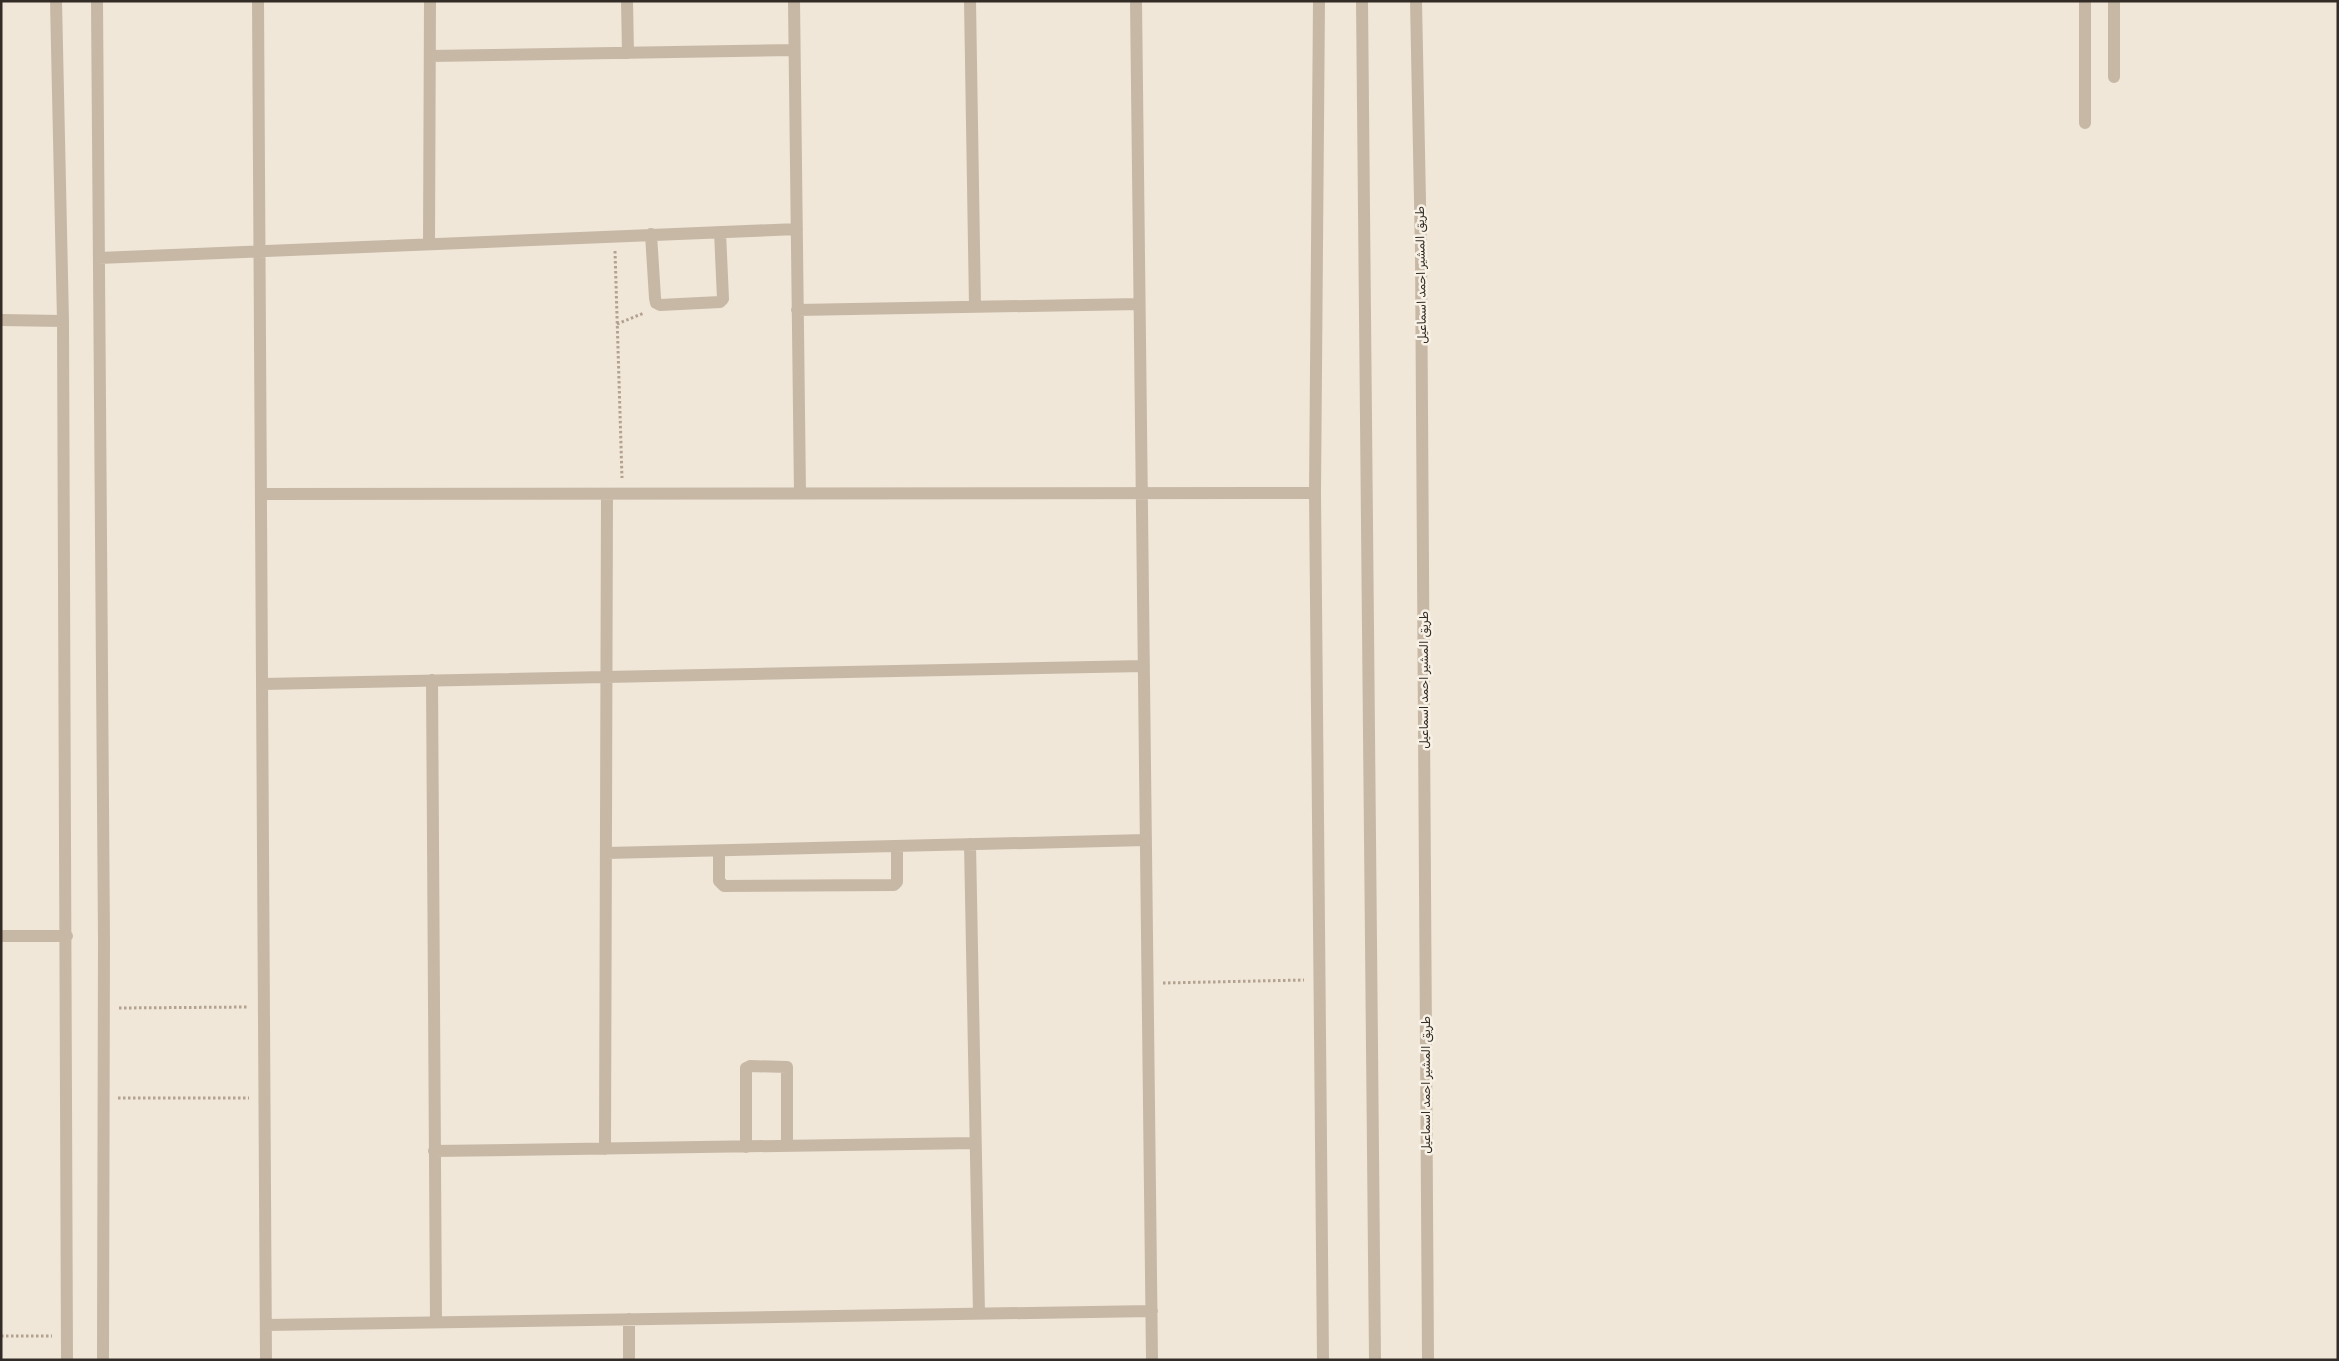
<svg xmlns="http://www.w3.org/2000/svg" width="2339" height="1361" viewBox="0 0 2339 1361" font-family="Rubik,'Noto Naskh Arabic',sans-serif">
<rect width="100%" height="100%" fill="#f0e7d9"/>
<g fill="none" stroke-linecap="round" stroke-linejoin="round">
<path stroke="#b3a290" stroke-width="3" stroke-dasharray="2.5 2.5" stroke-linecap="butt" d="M615,251L622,478
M617,324L644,313
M1163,983L1304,980
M119,1008L248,1007
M118,1098H249
M1,1336H52"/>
<path stroke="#c7b8a6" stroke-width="12" d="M56,1L63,321L67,1360
M97,1L104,939L103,1360
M258,1L266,1360
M627,1L628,53
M794,1L800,493
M970,1L975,307
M1136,1L1152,1360
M1319,1L1315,493L1323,1360
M1362,1L1375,1360
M1416,1L1421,251L1428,1360
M2085,1V123
M2114,1V77
M430,56L794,50
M651,234L655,298L656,303L660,305L720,302L723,299L720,232
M429,243L430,1
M99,258L797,229
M797,310L1139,304
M1,320L63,321
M262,494L1315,493
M432,680L436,1322
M263,684L1144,666
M970,844L979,1314
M719,851V881L724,886L894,885L897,882V846
M606,853L1146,840
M1,936H67
M746,1147V1068L750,1066L787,1067V1146
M605,1149L607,494
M434,1151L975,1143
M266,1325L1152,1311
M629,1360V1319"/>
</g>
<g text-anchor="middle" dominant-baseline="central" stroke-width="5" stroke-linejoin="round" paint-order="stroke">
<g font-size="12" fill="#332c26" stroke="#f8f1e5">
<text transform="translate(1421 275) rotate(-91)">طريق المشير احمد اسماعيل</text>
<text transform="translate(1424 680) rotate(-90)">طريق المشير احمد اسماعيل</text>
<text transform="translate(1426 1085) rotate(-90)">طريق المشير احمد اسماعيل</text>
</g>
</g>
<rect width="2339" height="1361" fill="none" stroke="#332c26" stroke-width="5"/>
</svg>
